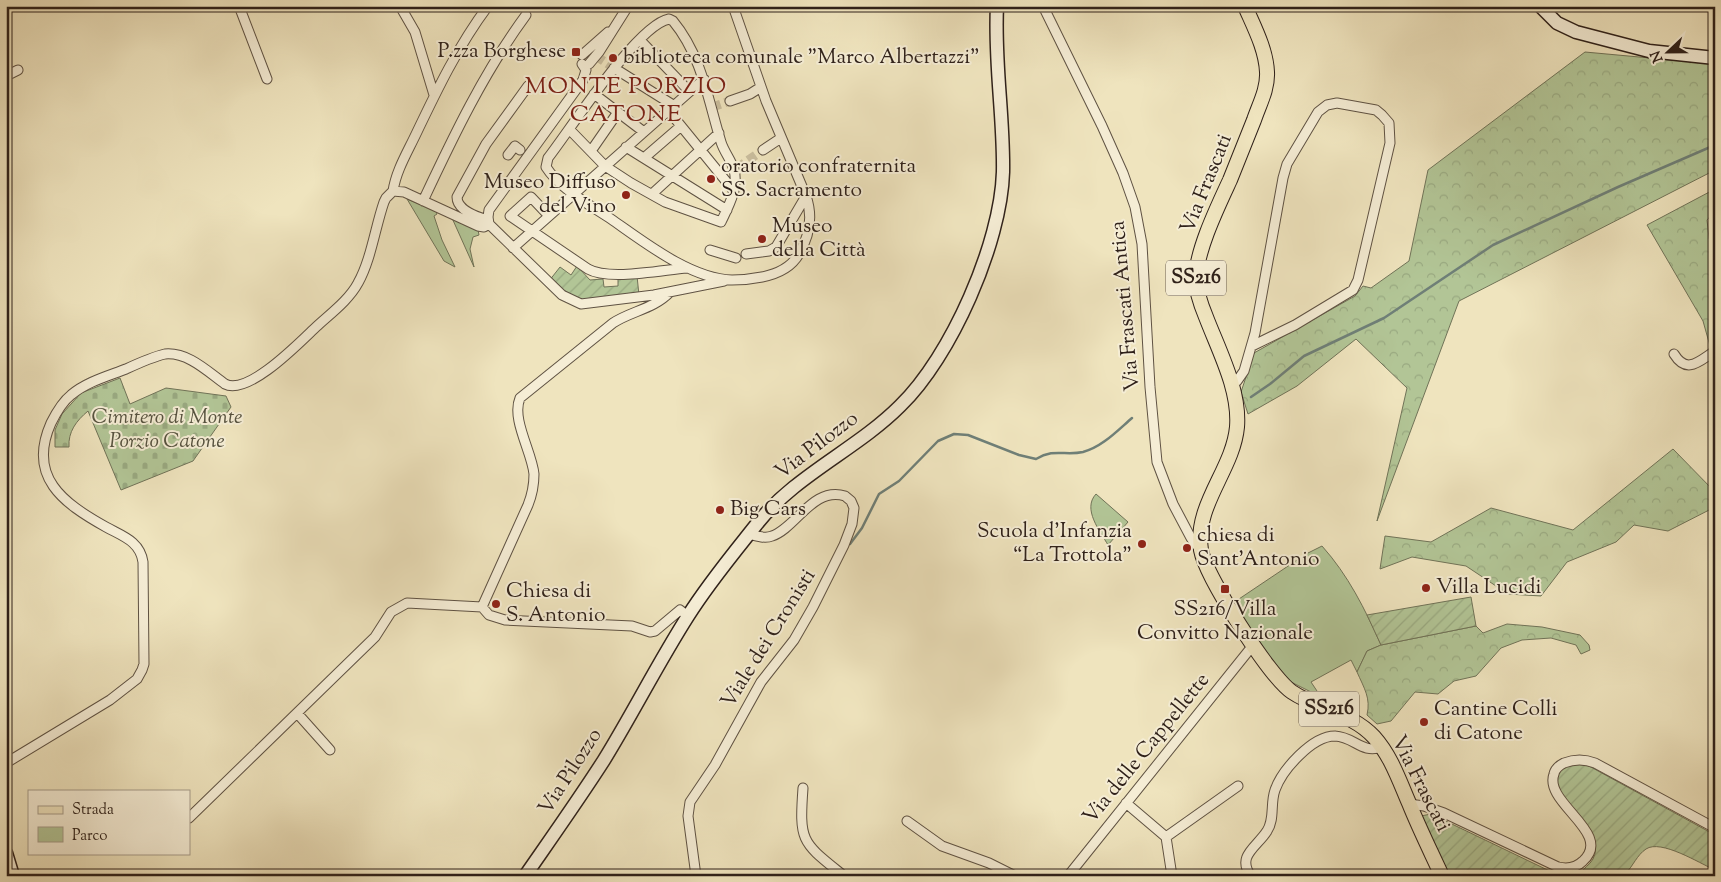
<svg xmlns="http://www.w3.org/2000/svg" width="1721" height="882" viewBox="0 0 1721 882" font-family="'Sorts Mill Goudy',serif">
<defs>
<pattern id="forest-crowns" width="20" height="18" patternUnits="userSpaceOnUse" patternTransform="scale(1.25)"><rect width="20" height="18" fill="#b2c596"/><path d="M2 6a3 3 0 1 1 6 0M12 15a3 3 0 1 1 6 0" fill="none" stroke="#99a981"/></pattern>
<pattern id="cemetery-stones" width="16" height="16" patternUnits="userSpaceOnUse" patternTransform="scale(1.25)"><rect width="16" height="16" fill="#b2c596"/><path d="M2 7V4a2 2 0 0 1 4 0v3zM10 15v-3a2 2 0 0 1 4 0v3z" fill="#99a981"/></pattern>
<pattern id="garden-furrows" width="10" height="10" patternUnits="userSpaceOnUse" patternTransform="scale(1.25)"><rect width="10" height="10" fill="#b2c596"/><path d="M-1 1l2-2M0 10L10 0M9 11l2-2" fill="none" stroke="#99a981"/></pattern>
</defs>
<rect width="100%" height="100%" fill="#efe4be"/>
<filter id="stains"><feTurbulence type="fractalNoise" baseFrequency=".004" numOctaves="4"/><feColorMatrix values="0 0 0 0 .2 0 0 0 0 .09 0 0 0 0 .02 0 0 0 .5 -.17"/></filter>
<radialGradient id="worn" r=".72"><stop offset=".6" stop-color="#630" stop-opacity="0"/><stop offset="1" stop-color="#630" stop-opacity=".3"/></radialGradient>
<path fill="#b2c596" stroke="#707358" d="M407,199L436,211L437,214L434,216L442,240L455,267L444,261Z
M452,218L478,230L479,235L473,237L470,249L474,267Z
M1096,494L1128,522L1108,545C1100,531 1082,509 1096,494Z
M1322,546C1348,575 1365,609 1381,645L1367,651L1357,672L1351,660L1311,682L1321,697L1291,682L1277,668L1233,603L1306,554Z"/>
<path fill="url(#forest-crowns)" stroke="#707358" d="M1585,52L1715,64V170L1459,301L1377,521L1407,388L1356,339L1297,386L1248,414L1241,392L1254,353L1355,296L1363,286L1371,288L1409,261L1428,170Z
M1715,189V211L1707,220L1709,238L1715,255V311L1713,313L1715,317V344L1710,346L1703,321L1647,225Z
M1673,449L1715,492V507L1668,531L1634,525L1616,542L1567,562L1541,596L1508,594L1466,566L1412,557L1380,569L1385,536L1431,542L1491,508L1573,530Z
M1507,624L1542,627L1580,635L1589,645L1590,650L1581,654L1576,645L1551,638L1522,640L1501,648L1476,676L1454,681L1438,694L1415,692L1391,721L1377,724L1367,715C1371,698 1364,688 1357,672L1367,651L1381,645L1476,626L1483,633Z"/>
<path fill="url(#cemetery-stones)" stroke="#707358" d="M120,378L130,404L166,388L226,396L231,407L193,461L121,490L88,411C76,421 68,432 69,447H55V430L62,414L81,393Z"/>
<path fill="url(#garden-furrows)" stroke="#707358" d="M577,266L590,280L603,279L604,287L618,286V278L637,276L639,295L583,302L549,281L560,267L571,275Z
M1471,597L1476,626L1381,645L1367,615Z
M1570,764H1585L1589,766L1715,835V870C1699,863 1661,839 1646,849C1637,855 1633,866 1626,873H1619L1615,876H1584L1580,874C1583,868 1590,865 1593,859C1605,836 1570,806 1557,790V773Z
M1431,814L1560,876H1448L1421,816Z"/>
<g fill="none" stroke-linecap="round" stroke-linejoin="round">
<path stroke="#6f7f77" stroke-width="2.5" d="M1251,397L1270,384L1304,356L1384,318L1493,245L1618,187L1715,145
M850,544L862,528L879,494L899,481L938,441L954,434L968,435L1019,455L1036,459C1054,448 1065,456 1083,452C1102,447 1117,431 1132,418"/>
<path stroke="#c9bd9d" stroke-width="9" stroke-dasharray="9 4.5" stroke-linecap="butt" d="M596,56L614,68
M712,107L730,101
M737,168L763,150"/>
<defs>
<path id="street" d="M239,6L267,79
M400,6L415,32L434,95
M1043,6L1102,126L1123,173L1135,207L1142,244L1150,387L1157,462L1173,504L1191,538L1201,551
M640,40L689,91
M582,55L608,32
M582,64L586,70L583,80L489,210L488,217L489,224L562,295L581,304L654,295L724,281
M589,64L599,52L628,6
M614,68L673,105
M6,76L18,70
M594,94L644,132
M730,101L750,94L761,87
M668,110L734,191
M570,130L605,166L631,183L665,202L721,222C728,207 739,188 734,170C732,161 724,152 721,142C708,100 702,56 673,21L669,19C637,25 570,130 548,158L546,167C560,189 590,205 611,219C644,242 691,279 732,280C742,280 752,279 762,277C777,274 791,268 799,254C810,235 813,216 806,196L766,101L733,6
M626,147L727,210
M763,150L781,138
M591,151L618,112
M508,155L515,146L520,150
M644,158L681,126
M393,191C396,171 407,153 416,134C437,90 458,46 488,6
M393,191L404,192L478,226L484,227L489,224
M652,194L719,133
M423,201C453,137 484,72 526,15
M549,216L531,197L510,216L588,269C609,281 662,270 687,268
M488,220C477,217 457,210 457,197L486,144L528,86
M513,248L704,79
M710,250L736,258
M746,254L769,251L776,247L806,196
M670,292C654,309 631,311 613,323L520,398C511,419 532,452 534,474C534,485 532,495 528,505L482,607L489,615L505,620L632,626L650,632L655,631L680,610L688,616
M1674,354C1687,375 1699,361 1715,351
M1231,385L1237,381L1244,371L1255,333L1283,178L1287,164L1318,112L1327,105L1337,103L1376,110L1382,115L1389,123L1390,143L1358,280L1353,290L1295,325L1252,346
M297,713L330,750
M6,763L110,700L137,679L142,670L144,664L143,562C140,541 122,536 106,527C63,503 27,477 51,423C56,413 62,402 71,395C86,382 108,376 126,369C139,363 152,357 165,354C188,352 207,371 225,384C248,396 299,343 316,327C330,314 349,300 358,283C371,260 375,228 384,202L386,198L393,191
M803,788C799,843 802,842 844,876
M1126,803L1166,837L1172,876
M1409,804L1424,806L1444,813L1558,867C1567,869 1576,868 1583,861C1614,833 1543,803 1554,774C1555,769 1560,765 1564,763C1574,759 1585,759 1595,763L1715,828
M189,818L375,637L391,612L407,603L482,607
M907,821L942,846L989,863L1015,876
M1166,837L1238,786
M696,876L688,816L690,802L715,765L761,682L794,640L813,607L844,545L852,524L854,508L851,501L845,496C813,486 796,528 772,536C765,539 756,536 749,534
M1068,876L1254,644
M1251,876C1236,856 1257,847 1267,831C1275,819 1270,804 1275,790C1282,770 1312,736 1335,736C1355,737 1361,754 1382,747"/>
<path id="secondary" d="M1540,6L1557,23L1576,32L1649,51L1715,58
M6,853L13,876
M525,876C552,837 579,799 604,760C633,713 658,663 688,616C708,584 733,554 756,525C795,475 856,450 900,406C951,357 1001,243 1003,172C1004,117 994,62 997,6"/>
<path id="primary" d="M1245,6C1254,27 1266,49 1267,72C1268,89 1259,105 1254,120C1246,140 1238,160 1230,180C1218,206 1196,251 1196,279C1196,292 1201,305 1206,317C1219,351 1240,390 1237,427C1233,470 1194,505 1201,550C1206,577 1269,676 1292,692C1317,709 1352,713 1374,737C1391,756 1399,780 1409,803C1419,828 1431,852 1442,876"/>
</defs>
<use href="#street" stroke="#5f5243" stroke-width="11"/>
<use href="#secondary" stroke="#2f211a" stroke-width="15"/>
<use href="#primary" stroke="#2f211a" stroke-width="16"/>
<use href="#street" stroke="#f5edd5" stroke-width="9"/>
<use href="#secondary" stroke="#f5edd5" stroke-width="12"/>
<use href="#primary" stroke="#efe4be" stroke-width="14"/>
</g>
<g fill="#8f2418" stroke="#f5edd5" stroke-width="2">
<rect x="571" y="47" width="10" height="10" rx="2.5"/>
<circle cx="613" cy="58" r="5"/>
<circle cx="711" cy="179" r="5"/>
<circle cx="626" cy="195" r="5"/>
<circle cx="762" cy="239" r="5"/>
<circle cx="720" cy="510" r="5"/>
<circle cx="1142" cy="544" r="5"/>
<circle cx="1187" cy="548" r="5"/>
<circle cx="1426" cy="588" r="5"/>
<rect x="1220" y="584" width="10" height="10" rx="2.5"/>
<circle cx="496" cy="604" r="5"/>
<circle cx="1424" cy="722" r="5"/>
</g>
<g text-anchor="middle" dominant-baseline="central" stroke-width="4" stroke-linejoin="round" paint-order="stroke">
<g fill="#f5edd5" stroke="#6a5e52" stroke-width="1">
<rect x="1166" y="260.5" width="60" height="35" rx="4"/>
<rect x="1299" y="691.5" width="60" height="35" rx="4"/>
</g>
<g font-size="20" font-weight="bold" fill="#2f211a">
<text x="1196" y="278">SS216</text>
<text x="1329" y="709">SS216</text>
</g>
<g font-size="21" fill="#2f211a" stroke="#f5edd5" text-anchor="start">
<text x="566" y="52" text-anchor="end">P.zza Borghese</text>
<text x="623" y="58">biblioteca comunale "Marco Albertazzi"</text>
<text x="721" y="167">oratorio confraternita<tspan x="721" dy="24">SS. Sacramento</tspan></text>
<text x="616" y="183" text-anchor="end">Museo Diffuso<tspan x="616" dy="24">del Vino</tspan></text>
<text x="772" y="227">Museo<tspan x="772" dy="24">della Città</tspan></text>
<text x="730" y="510">Big Cars</text>
<text x="1132" y="532" text-anchor="end">Scuola d’Infanzia<tspan x="1132" dy="24">“La Trottola”</tspan></text>
<text x="1197" y="536">chiesa di<tspan x="1197" dy="24">Sant'Antonio</tspan></text>
<text x="1436" y="588">Villa Lucidi</text>
<text x="506" y="592">Chiesa di<tspan x="506" dy="24">S. Antonio</tspan></text>
<text x="1225" y="610" text-anchor="middle">SS216/Villa<tspan x="1225" dy="24">Convitto Nazionale</tspan></text>
<text x="1434" y="710">Cantine Colli<tspan x="1434" dy="24">di Catone</tspan></text>
</g>
<g font-size="21" fill="#2f211a" stroke="#f5edd5">
<text transform="translate(1207 184) rotate(-68)">Via Frascati</text>
<text transform="translate(1126 306) rotate(-95)">Via Frascati Antica</text>
<text transform="translate(817 446) rotate(-37)">Via Pilozzo</text>
<text transform="translate(769 639) rotate(-58)">Viale dei Cronisti</text>
<text transform="translate(1147 749) rotate(-51)">Via delle Cappellette</text>
<text transform="translate(571 772) rotate(-57)">Via Pilozzo</text>
<text transform="translate(1420 784) rotate(63)">Via Frascati</text>
</g>
<g font-size="21" font-style="italic" fill="#56523f" stroke="#f5edd5">
<text x="167" y="418">Cimitero di Monte<tspan x="167" dy="24">Porzio Catone</tspan></text>
</g>
<g font-size="24" letter-spacing="1" fill="#7a1f14" stroke="#f5edd5">
<text x="626" y="87">MONTE PORZIO<tspan x="626" dy="28">CATONE</tspan></text>
</g>
</g>
<rect width="1721" height="882" fill="none" stroke="#efe4be" stroke-width="25"/>
<rect x="8" y="8" width="1706" height="867" fill="none" stroke="#2f211a" stroke-width="2.5"/>
<rect x="12" y="12" width="1696" height="857" fill="none" stroke="#2f211a"/>
<rect x="28" y="790" width="162" height="65" fill="#f5edd5" stroke="#a69b8a"/>
<rect x="38" y="806" width="25" height="8" fill="#efe4be" stroke="#a69b8a"/>
<text x="72" y="814" font-size="15" fill="#2f211a">Strada</text>
<rect x="38" y="827" width="25" height="15" fill="#b2c596" stroke="#a69b8a"/>
<text x="72" y="840" font-size="15" fill="#2f211a">Parco</text>
<g transform="translate(1668 52) rotate(248)" stroke="#f5edd5" stroke-width="4" paint-order="stroke">
<path d="M0-4L9 19L0 12L-9 19Z" fill="#2f211a"/>
<text y="-8" font-size="14" font-weight="bold" text-anchor="middle" fill="#2f211a">N</text>
</g>
<rect width="100%" height="100%" filter="url(#stains)"/>
<rect width="100%" height="100%" fill="url(#worn)"/>
</svg>
